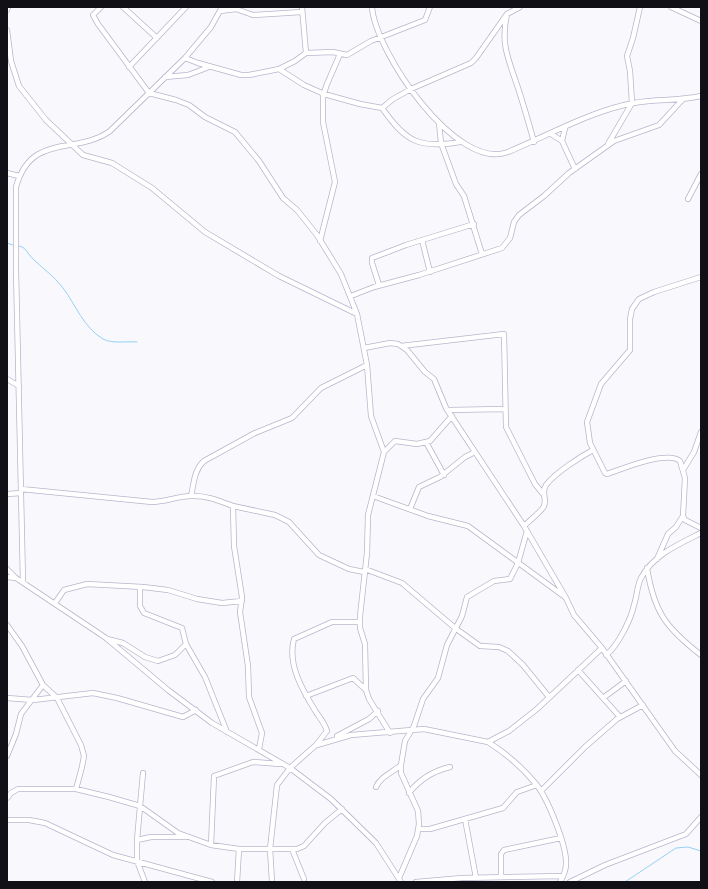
<svg xmlns="http://www.w3.org/2000/svg" width="708" height="889" viewBox="0 0 708 889" font-family="Signika,sans-serif">
<rect width="100%" height="100%" fill="#f9f9fd"/>
<g fill="none" stroke-linecap="round" stroke-linejoin="round">
<path stroke="#95d0f5" stroke-width="1" d="M7,243L13,245
M19,246C26,247 27,253 32,258C42,268 54,276 63,288C76,305 83,327 103,339C112,344 127,341 137,342
M625,882L676,848L688,847L701,851"/>
<defs>
<path id="minor" d="M101,7L93,15L98,24L149,93L176,100L189,105L205,117L235,132L259,161L283,198L297,210L317,235L341,274L357,314L367,365L371,416L384,452
M123,7L157,38
M302,7L306,53
M372,7C375,51 456,172 508,152C547,136 593,110 634,103C656,99 679,101 701,96
M520,7L507,14C500,45 509,60 518,88C524,106 529,124 534,142
M671,7L701,21
M7,10L8,7
M220,11L236,9L253,15L302,12
M7,30L11,61L19,86L46,120L83,155L112,163L152,188L205,232L279,276L357,314
M185,58L198,63L241,75H249L279,69L295,61L306,53L333,52L347,55L371,41L425,20L430,7
M129,67L186,7
M279,69L304,85L324,94L360,104L382,108L393,99L411,89L471,63L476,58L507,14
M165,77L188,75L209,67
M382,108C406,142 419,149 460,142
M439,123L441,143L456,184L464,196L482,254
M551,134L562,141L575,169
M562,141L565,128
M608,144L632,103L630,71L627,56L633,38L640,7
M7,173L19,176
M688,199L701,174
M422,240L430,272
M320,241L335,182L323,122V96L327,84L340,54
M701,277L654,292L639,299L632,309L630,319V350L601,384L587,422L590,443L605,473L607,474C622,469 667,450 680,461L685,478L683,516L685,520L701,528
M379,285L372,263V258L406,245L474,224
M351,296L374,287L419,275L502,248L510,238L514,222L519,215L544,196L569,173L614,141L659,125L683,99
M401,346L504,334L506,427L535,484L544,495
M364,348L390,343L398,344L407,350L425,372L434,379L446,408L524,526L566,598L574,615L602,648L675,751L701,775
M7,379L19,386
M448,410L505,409
M426,442L444,475
M683,470L694,452L701,432
M21,489L152,502C166,502 178,496 191,496C206,495 220,501 233,506
M7,494L21,493
M191,496C194,483 194,470 204,461L255,433L292,418L321,388L367,365
M373,496L428,516L468,526L565,597
M410,509L419,487L440,477L465,457L475,452
M524,526C529,521 542,511 544,506C547,499 541,492 546,485C555,473 580,457 593,450
M657,559L668,534L676,527L683,516
M647,568C654,612 666,628 701,655
M7,569L16,578L106,638L168,690L212,723L290,768L331,799L376,843L401,882
M365,569L402,583L455,628L480,646L499,647L508,651L523,665L549,697
M7,577L16,578
M23,582L16,270V187C31,132 77,155 110,131L185,58L211,27L222,7
M140,587V606L144,613L182,628L186,644L205,677L227,732
M55,603L64,590L87,584L143,587L168,590L197,599L222,603L242,601
M7,625L22,646L43,685L57,698L81,745L84,756L82,767L76,789
M107,639L123,643L145,657L158,661L175,655L186,644
M606,655C618,646 631,619 634,605C637,596 637,586 641,578C653,555 679,544 701,533
M578,670L620,717
M306,696L353,678L366,690
M7,698L33,700L93,693L117,698L183,717L196,710
M603,698L626,681
M390,733L369,699L366,690L365,644L360,628V616L367,553L368,515L384,452L395,441L417,444L430,441L452,416
M337,736L369,719L378,711
M488,742C507,754 522,767 536,784C548,799 567,846 566,864C566,871 563,877 560,882
M317,745L351,735L424,729L488,742L509,731L537,709L602,648
M259,749L262,733L249,697L248,666L240,612L242,597L234,546L233,506L275,515L289,522L319,555L349,569L364,572
M7,756L16,734L21,714L43,685
M376,787C381,776 392,773 401,765
M541,791L585,747L617,719L643,705
M409,793C419,780 433,771 450,767
M7,798L11,793L18,789H76L109,797L140,806L178,833L211,845L239,849H297L304,846L325,823L342,809
M465,819L476,878
M7,820H29L45,823L113,855L212,882
M419,829H430L503,808L517,792L537,785
M137,840L143,773
M211,845L214,776L253,762L280,764
M292,849L304,879
M501,877V854L504,850L561,838
M399,878L417,836L419,824L418,811L401,773V765L405,741L414,726L423,699L438,678L447,645L462,616L467,597L494,581L510,579L518,563L527,531
M145,882L137,861V840L151,837H187
M237,882L239,849
M272,882L270,849L277,785L290,768L316,745L327,731C325,724 320,718 316,712C303,691 287,665 294,639L332,622H360
M416,882L462,878L563,876
M570,882L605,865L686,834L701,817"/>
</defs>
<use href="#minor" stroke="#b8b5cc" stroke-width="6"/>
<use href="#minor" stroke="#fff" stroke-width="4.5"/>
</g>
<rect width="708" height="889" fill="none" stroke="#111017" stroke-width="16"/>
</svg>
